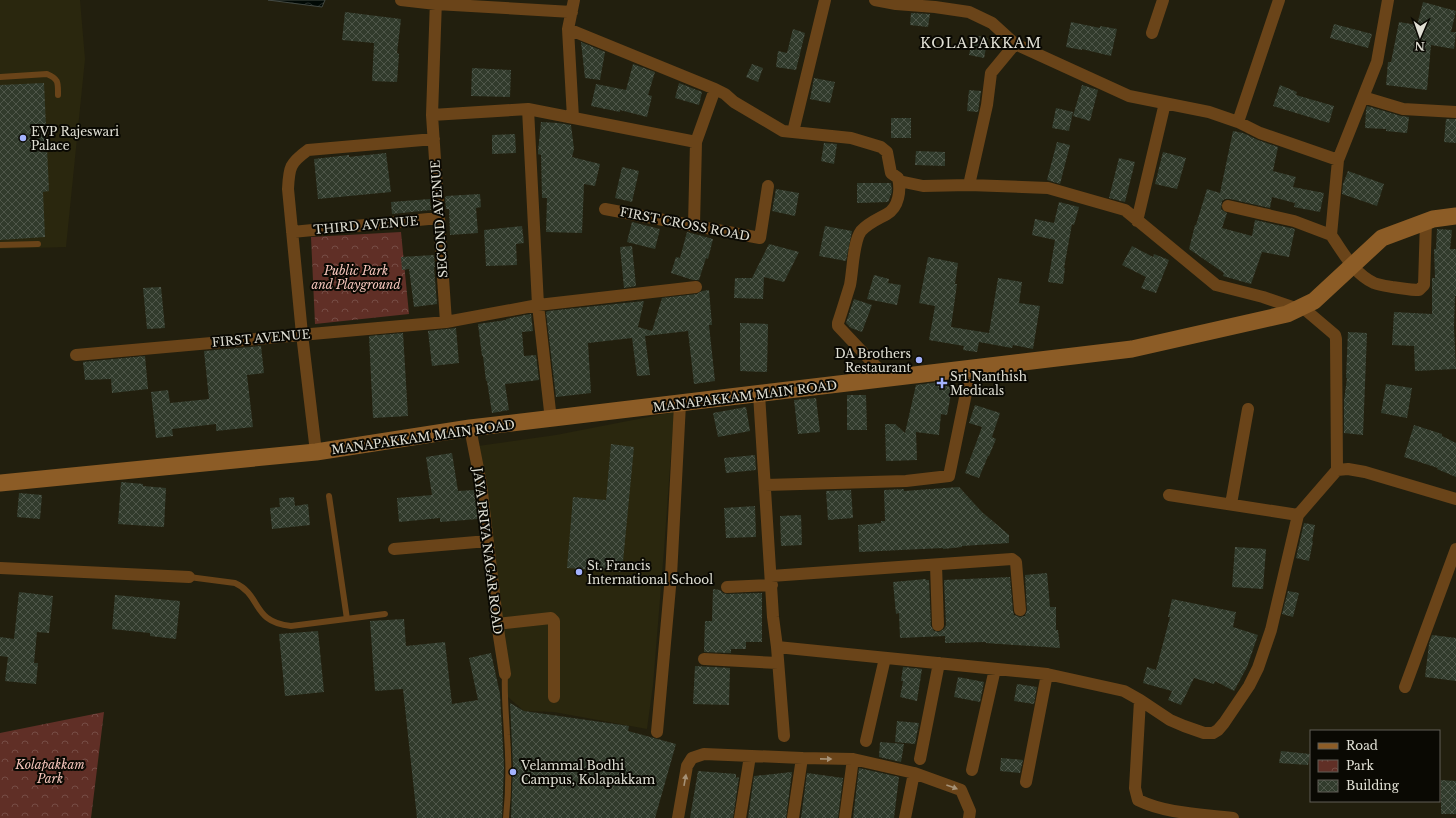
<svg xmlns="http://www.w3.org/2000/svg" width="1456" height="818" viewBox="0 0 1456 818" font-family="'Libre Baskerville',serif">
<defs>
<pattern id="park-crowns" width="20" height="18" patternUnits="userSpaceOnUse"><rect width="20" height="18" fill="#602f26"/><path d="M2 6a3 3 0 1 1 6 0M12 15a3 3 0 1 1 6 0" fill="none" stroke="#764d45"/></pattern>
<pattern id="water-waves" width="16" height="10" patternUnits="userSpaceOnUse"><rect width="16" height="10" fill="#010905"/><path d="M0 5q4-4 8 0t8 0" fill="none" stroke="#262d29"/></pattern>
<pattern id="building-cross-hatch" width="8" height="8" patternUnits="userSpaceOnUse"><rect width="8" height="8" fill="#313b2c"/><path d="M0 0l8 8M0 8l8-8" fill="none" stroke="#4f574a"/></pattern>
</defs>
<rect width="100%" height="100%" fill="#221f0e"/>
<path fill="#2a270e" d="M0,0H80L85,59L66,247L0,249Z
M674,412L664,550L653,685L647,729L554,712L524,711L508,697L478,446L556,435Z"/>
<path fill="url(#park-crowns)" d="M401,232L409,314L315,324L311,237Z
M104,712L91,818H0V733Z"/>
<path fill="url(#water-waves)" stroke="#444a43" d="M268,0H325L322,7Z"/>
<path fill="url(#building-cross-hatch)" d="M1423,2L1456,11L1451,32H1456L1454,49L1431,45L1427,90L1386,85L1388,62H1391L1399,22L1417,25Z
M345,12L401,19L397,53L399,54L397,82L372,81L374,43L342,40Z
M911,13L930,14L928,27L910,25Z
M1071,22L1100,28V26L1117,29L1111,56L1082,49V50L1066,47Z
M1334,24L1372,34L1368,48L1330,38Z
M793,29L805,33L796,70L776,67L778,51L787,53Z
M973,35L988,38L984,58L969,55Z
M581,42L605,52L600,80L585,78Z
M633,64L655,72L648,95L652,96L647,117L620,110V112L591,106L596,84L626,90Z
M752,64L763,68L758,82L746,77Z
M472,68L511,70L510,97L471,96Z
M814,78L835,82L830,103L810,99Z
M44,83L49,191L43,192L45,237L0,240V85Z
M679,83L702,92L699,105L675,98Z
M1082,85L1098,90L1090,121L1073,116Z
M1280,85L1297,92L1296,95L1334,106L1329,123L1273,106Z
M969,90L981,91L978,112L967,111Z
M1367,106L1401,116L1409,117L1407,133L1386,131V129L1365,128L1366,110Z
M1056,108L1073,112L1069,131L1052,128Z
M891,118H911V138H891Z
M1446,119H1456V143L1444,142Z
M541,122L558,123L571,125L574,149L572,157L600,164L595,186L584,184L582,233L546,232L547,198H542L541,155L538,154V152Z
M1233,131L1243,133L1258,140L1278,147L1273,171L1296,177L1293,187L1324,193L1320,212L1294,207L1295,203L1272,197L1270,208L1230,199H1225L1222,201L1221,209L1227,213L1222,228L1252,236L1255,220L1295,229L1289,257L1262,252L1251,284L1223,276L1224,273L1189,249L1195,225H1196L1207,189L1220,193Z
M515,134L516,153L492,154V135Z
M1057,142L1070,145L1060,184L1047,180Z
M824,143L837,144L834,164L821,161Z
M916,151L945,152V166L915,165Z
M1163,152L1186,158L1177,189L1155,184Z
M386,153L391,192L318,199L314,159L349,155V157Z
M1119,158L1135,162L1125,202L1109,198Z
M622,167L639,171L632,202L615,198Z
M1348,171L1384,184L1377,206L1342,194L1343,184Z
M857,183H891L892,192L888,202L857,203Z
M776,189L799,193L795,216L772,211Z
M480,194L481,207L476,208L478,233L450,235L449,209H446L445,198L446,196Z
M430,199L431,210L392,214L391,202Z
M1059,202L1079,207L1074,225L1072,224L1064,268H1065L1063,284L1048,282L1055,240L1032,235L1035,219L1054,223Z
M632,222L660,229L655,249L627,242Z
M522,226L524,243L516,244L517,265L486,266L484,230Z
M825,226L852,231L846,261L819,256Z
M1437,229L1452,230L1450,249H1456V296H1455L1454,327L1456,369L1415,371L1414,346L1392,345L1394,312L1432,314V278H1435L1434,249H1436Z
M687,232L713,239L708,259L706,258L699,280H693L671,273L676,257L680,258Z
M769,244L799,252L784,282L764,277L763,299L734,298L735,278H752Z
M632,246L636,286L624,288L620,247Z
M1132,246L1153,257L1154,254L1169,260L1156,293L1141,288L1146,277L1122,265Z
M434,255L435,267H434L437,304L414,307L409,269L402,270L401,257Z
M928,257L958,263L955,284H957L951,327L989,333L998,278L1022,282L1019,303L1040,306L1033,349L1013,345L1012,348L979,342L977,352L963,350L964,346L929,340L935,306L919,303Z
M874,275L889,279L888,283L901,285L897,305L867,299Z
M161,287L165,328L147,329L143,288Z
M709,290L712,325H709L715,381L694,384L688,331L645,336L650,375L637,376L632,338L588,343L591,393L556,397L546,312L548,311L644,301L638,327L652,331L662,298L697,294L702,291Z
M854,299L872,305L862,332L851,328L846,323Z
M530,314H531L533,331L522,332L524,356L536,355L539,380L505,384L509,410L492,413L487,381H486L483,356H482L478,324L506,320V319Z
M740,323L768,324L767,372L740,371Z
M456,328L459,363L432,366L428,331Z
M1348,332L1367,333L1363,435L1344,433V401L1347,378H1346Z
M403,333L408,416L373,418L369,336Z
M261,346L264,373L247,375L253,427L216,431V424L172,429L173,436L156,438L151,392L168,390L170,403L209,399L204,351Z
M145,356L148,389L112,393L111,379L85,380L83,362Z
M940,382L953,383L947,415L941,414L939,435L916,432L917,460L886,461L885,424H895L905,433L916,385Z
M1386,384L1412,388L1407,418L1381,413Z
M847,395H866L867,430H847Z
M816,398L820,432L798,434L794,400Z
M975,405L1000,413L992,437L996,439L989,456H988L979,478L965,473L982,427L969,423Z
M746,407L750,431L718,437L713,413Z
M1414,425L1442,434V436L1456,443V477L1437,469L1438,468L1404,457Z
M611,444L634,447L622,572L567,568L573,497L606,500Z
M452,453L458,491L474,490L478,519L440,522V518L399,522L397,498L432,495L426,457Z
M755,455L756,470L726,473L724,458Z
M121,482L143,484V486L166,488L164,527L118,524Z
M959,487L982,512L1009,535V543L962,546V547L943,549V548L859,552L858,525L881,523V521H885L884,490L904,489V491Z
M851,490L853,518L828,520L826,491Z
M19,493L42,495L40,519L17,517Z
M294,497L295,506L308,504L310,525L272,529L270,508L280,507L279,498Z
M755,506L756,537L726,538L724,508Z
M801,515L802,545L781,546L780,516Z
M1304,523L1315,525L1312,541H1313L1309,561L1296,558Z
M1235,547L1266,549L1263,589L1232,587Z
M1047,573L1050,607H1056V630H1058L1060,648L986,643V642L945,643V636L900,638L899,613L896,614L893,582L926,579V580H929L931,626L934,631L939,632L944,629L946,625L944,580L1010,577L1013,611L1014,615L1020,617L1025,616L1027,610L1025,575Z
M713,589L720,590L723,593L727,594L762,593V642H746V649H731V653L704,652L705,621H712Z
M1288,591L1299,593L1293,617L1282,614Z
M19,592L53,596L49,633L37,632L34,663H38L36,684L5,681L8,657L0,656V637L14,639Z
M115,595L180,601L176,639L150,636V633L112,629Z
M1172,599L1236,612L1233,627L1258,635L1247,667L1234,691L1215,681L1214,684L1194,678L1181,705L1168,700L1172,691L1143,683L1147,667L1156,670L1170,617H1168Z
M404,619L406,646L445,642L452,704L478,700L469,658L491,653L500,694L504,766L502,818H417L403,689L375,691L370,621Z
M318,631L324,692L285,696L279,634Z
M1432,635L1456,638V681L1425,677L1429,644Z
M695,666L730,668L729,705L693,704Z
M903,667L922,669L917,701L900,697L903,681H901Z
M958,677L984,682L980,702L954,697Z
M1017,684L1037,687L1034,704L1014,701Z
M510,703L524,711L629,726L628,731L676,744L655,818H511L513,766Z
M897,721L919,723L915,744L895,742Z
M880,742L904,744L901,762L879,757Z
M1281,751L1310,754L1308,765L1279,763Z
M1001,758L1023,760L1020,773L1000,771Z
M859,768L899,777L894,818H853Z
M698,771L736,774V778L739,777L733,818H690Z
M792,772L786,818H748L754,776Z
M807,773L843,778L838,818H801Z
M1441,780L1456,781V814H1441Z"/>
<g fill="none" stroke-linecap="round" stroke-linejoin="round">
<path stroke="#6a4419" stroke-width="6" d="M0,77L47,74C59,79 58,83 58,95
M0,245L38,244
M329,496L347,619
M189,577L235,583C262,595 251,622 291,626L385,614
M505,674C504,694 506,714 507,735C509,763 509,790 506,818"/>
<path stroke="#6a4419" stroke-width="12" d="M401,0L436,4L572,12
M436,0L432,115L446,322
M875,0L896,4L935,7L969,12L992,23L1015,44
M1388,0L1377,62L1338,160L1331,235C1343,252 1354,274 1374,283C1379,285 1386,286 1392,287C1401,288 1410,290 1419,290L1424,285L1426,221
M568,29L715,89L696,142
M1152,33L1163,0
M715,89L725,94L734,102L783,131L851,138L881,147L887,152L891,173L898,178C901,190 899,207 887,214C878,219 868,223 861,231C853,242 853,270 850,285C846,298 842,311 838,323V326L888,379
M1363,97L1403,109L1456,112
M528,109L538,305L551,420
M432,115L528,109L696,142L694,225
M573,118L568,29L574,0
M1238,122L1279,0
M793,132L825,0
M899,181L923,186L969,185
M1228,206L1294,221L1331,235
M605,209L760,238L768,186
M1137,221L1165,103
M292,232L439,218
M1302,307L1335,335L1336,339L1337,470
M1298,309L1263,297L1216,285L1125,210L1048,188L969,185L987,105L991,73L1015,44L1129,96L1209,112L1238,122L1260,133L1338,160
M76,355L446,322L538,305L696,287
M759,394L773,617L777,647L1047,674L1124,691L1140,700L1170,720L1184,726L1204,733H1213L1218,730L1224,723L1249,686L1258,668L1271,630L1298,515
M470,428L481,484L499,636L505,674
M316,452L302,334L288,189C289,167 290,163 308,150L434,139
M765,485L906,481L949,476L971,369
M1169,495L1298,515L1337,470L1348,469L1365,472L1456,499
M1231,504L1248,409
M394,549L488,541
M936,565L938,625
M0,568L189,577
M771,576L1012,559L1016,562L1020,610
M727,587L772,585
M497,624L551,618L554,621V697
M777,647L784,736
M704,659L778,663
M1405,687L1456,549
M1140,700L1135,788L1138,800C1167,814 1201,814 1233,818
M657,732L671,576L680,404
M866,741L885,658
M920,759L939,663
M972,770L995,669
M1026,782L1047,674
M678,818L687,766L692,758L704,754L802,758L853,759L914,773L961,790L970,811L969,818
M740,818L750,756
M793,818L802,758
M845,818L853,759
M905,818L914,773"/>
<path stroke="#8c5c26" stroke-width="17" d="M0,483L316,452L470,428L1132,349L1287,314L1314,301L1382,238L1433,219L1456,216"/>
</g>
<defs><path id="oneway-solid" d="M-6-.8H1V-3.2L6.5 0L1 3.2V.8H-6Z"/></defs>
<g fill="#a69277">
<use href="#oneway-solid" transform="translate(826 759) rotate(1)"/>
<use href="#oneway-solid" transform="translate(685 780) rotate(-80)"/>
<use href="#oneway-solid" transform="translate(952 787) rotate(20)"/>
</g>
<g fill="#a3b2fd" stroke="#0a0903" stroke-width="1.5">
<circle cx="23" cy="138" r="4"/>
<circle cx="919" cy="360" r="4"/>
<path d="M940 377h4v4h4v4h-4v4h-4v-4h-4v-4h4z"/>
<circle cx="579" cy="572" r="4"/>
<circle cx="513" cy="772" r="4"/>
</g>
<g text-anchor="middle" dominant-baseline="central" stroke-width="4" stroke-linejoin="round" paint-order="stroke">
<g font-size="12" fill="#e1e0d5" stroke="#0a0903" text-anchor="start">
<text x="31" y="131">EVP Rajeswari<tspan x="31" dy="14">Palace</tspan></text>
<text x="911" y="353" text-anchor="end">DA Brothers<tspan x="911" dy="14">Restaurant</tspan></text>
<text x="950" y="376">Sri Nanthish<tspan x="950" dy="14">Medicals</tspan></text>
<text x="587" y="565">St. Francis<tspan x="587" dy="14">International School</tspan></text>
<text x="521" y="765">Velammal Bodhi<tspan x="521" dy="14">Campus, Kolapakkam</tspan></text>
</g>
<g font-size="12" fill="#e1e0d5" stroke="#0a0903">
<text transform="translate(439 219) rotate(-94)">SECOND AVENUE</text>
<text transform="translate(685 224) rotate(11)">FIRST CROSS ROAD</text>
<text transform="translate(366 225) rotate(-5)">THIRD AVENUE</text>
<text transform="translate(261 338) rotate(-5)">FIRST AVENUE</text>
<text transform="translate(745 396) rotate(-7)">MANAPAKKAM MAIN ROAD</text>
<text transform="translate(423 437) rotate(-8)">MANAPAKKAM MAIN ROAD</text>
<text transform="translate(488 551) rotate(83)">JAYA PRIYA NAGAR ROAD</text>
</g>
<g font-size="12" font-style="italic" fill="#f4c4ba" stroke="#0a0903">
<text x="356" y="270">Public Park<tspan x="356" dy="14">and Playground</tspan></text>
<text x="50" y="764">Kolapakkam<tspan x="50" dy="14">Park</tspan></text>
</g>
<g font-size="14" letter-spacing="1" fill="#e1e0d5" stroke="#0a0903">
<text x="981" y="43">KOLAPAKKAM</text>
</g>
</g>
<rect x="1310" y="730" width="130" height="72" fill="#0a0903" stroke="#605f57"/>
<rect x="1318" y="743" width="20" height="6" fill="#8c5c26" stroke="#605f57"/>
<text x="1346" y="750" font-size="12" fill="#e1e0d5">Road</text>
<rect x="1318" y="760" width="20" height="12" fill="url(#park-crowns)" stroke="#605f57"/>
<text x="1346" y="770" font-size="12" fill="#e1e0d5">Park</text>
<rect x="1318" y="780" width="20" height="12" fill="url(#building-cross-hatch)" stroke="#605f57"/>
<text x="1346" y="790" font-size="12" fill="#e1e0d5">Building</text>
<g transform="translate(1420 36) rotate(182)" stroke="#0a0903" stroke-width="3" paint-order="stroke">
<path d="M0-3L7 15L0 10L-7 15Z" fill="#e1e0d5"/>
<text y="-6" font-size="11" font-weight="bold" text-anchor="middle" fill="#e1e0d5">N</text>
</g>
</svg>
